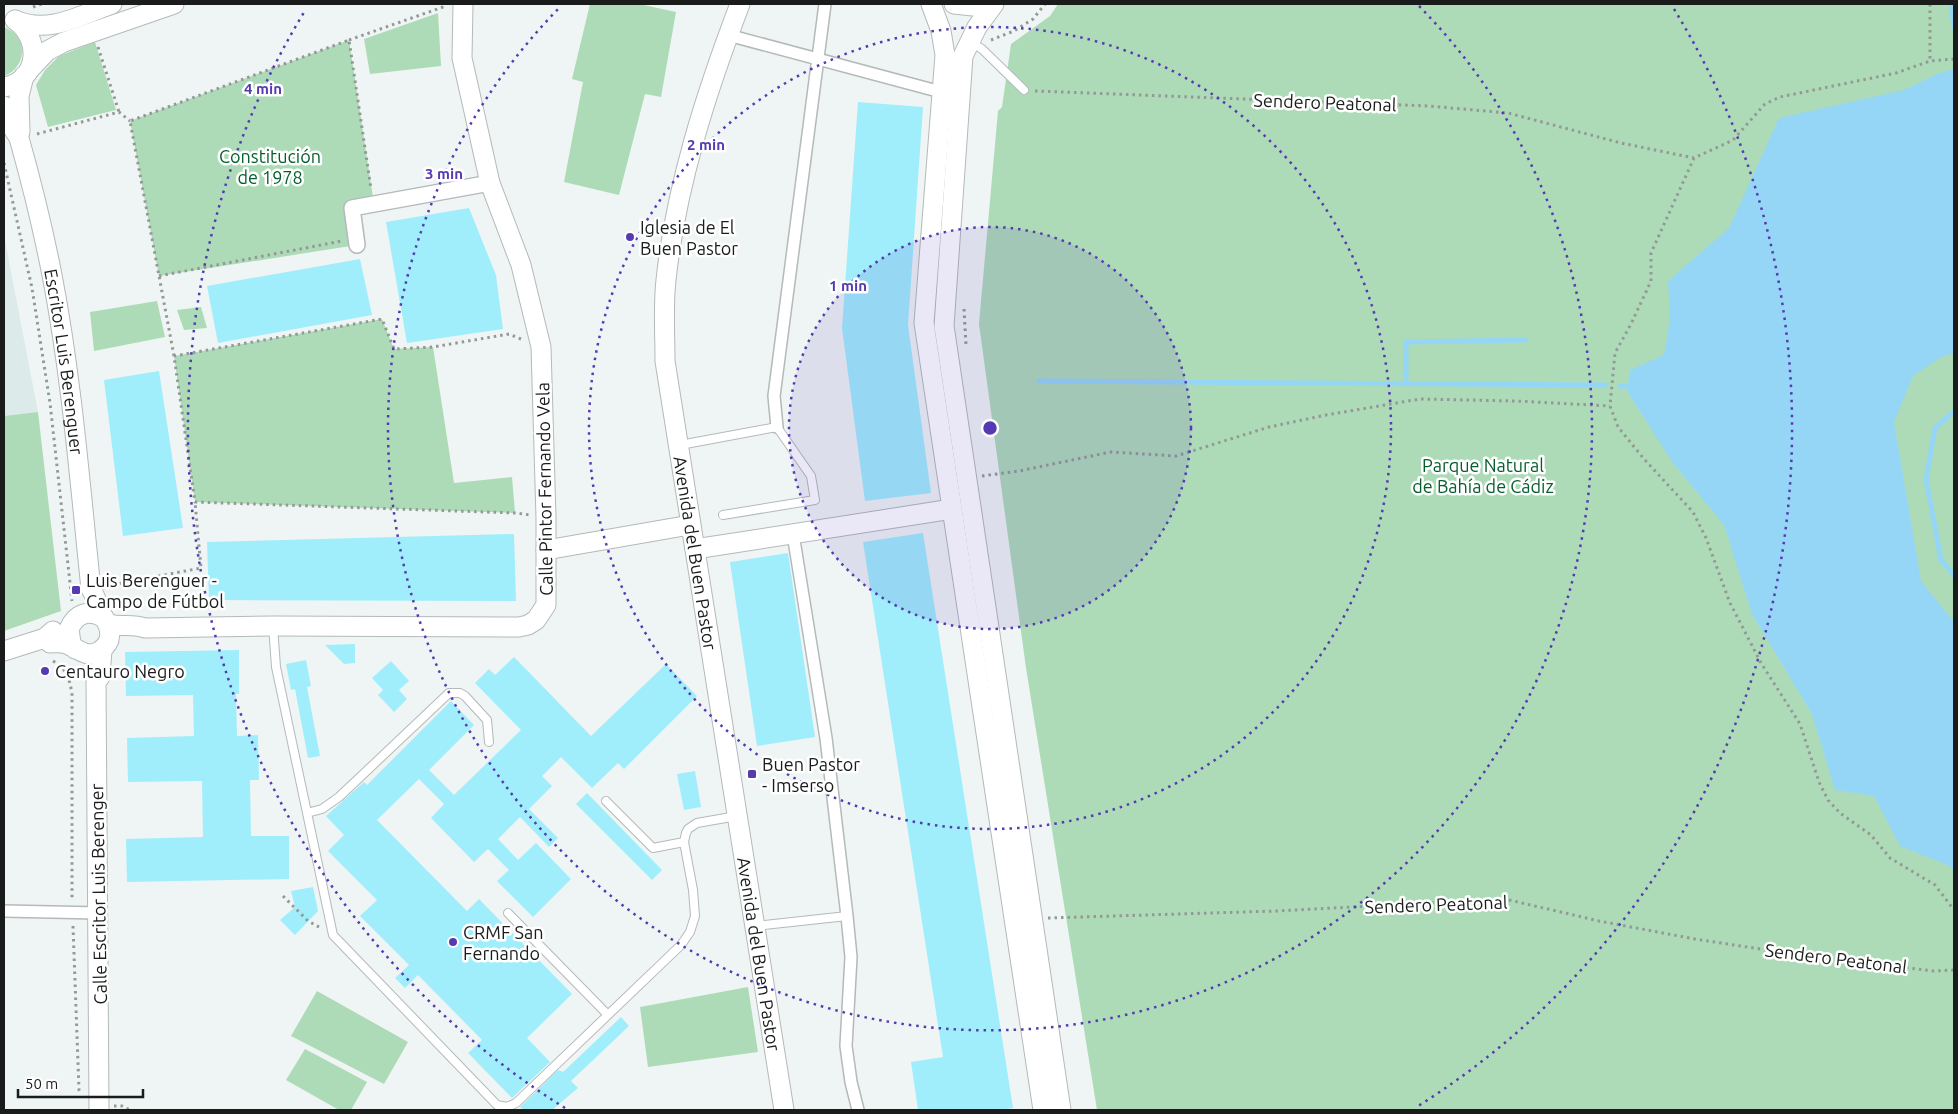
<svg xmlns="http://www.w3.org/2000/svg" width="1958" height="1114" viewBox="0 0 1958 1114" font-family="Ubuntu,sans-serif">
<rect width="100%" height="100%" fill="#eff5f4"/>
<path fill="#dcebea" d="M4,235L38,412L4,416Z"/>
<path fill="#addbb7" d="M590,4H639L676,12L661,97L645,94L619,195L564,182L583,82L572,79Z
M1058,4H1954V1110H1097L1026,668L979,324L998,111L1002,107L1011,44L1050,16Z
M438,13L441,66L370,74L364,39Z
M4,27C28,36 28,67 4,76Z
M349,40L374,204L352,208L357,245L159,276L130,121Z
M95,42L116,110L48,127L36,85L45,70L59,56Z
M157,301L165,337L94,351L90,312Z
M201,307L207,328L184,330L177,310Z
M382,319L394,349L433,347L454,483L512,477L515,513L195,502L174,356Z
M38,412L61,611L4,631V416Z
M748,987L758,1052L648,1067L640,1007Z
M317,991L408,1042L384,1084L291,1036Z
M305,1049L367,1082L351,1110H339L286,1080Z"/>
<path fill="#95d6f6" d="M1954,69V353L1941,357L1913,376L1894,422L1921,581L1954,622V872L1950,866L1900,846L1874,796L1835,790L1812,714L1752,614L1724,525L1673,463L1627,391L1630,370L1664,355L1670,318L1668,281L1729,228L1779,118L1904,90L1937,74Z"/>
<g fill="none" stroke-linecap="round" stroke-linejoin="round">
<path stroke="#95d6f6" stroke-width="5" d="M1951,4L1954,27
M1039,381L1606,385
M1406,384V342L1526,340
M1620,386H1629
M1954,411L1935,428L1926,479L1941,560L1954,575"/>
</g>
<path fill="#a0eefc" d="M858,102L923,107L908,325L931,493L865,501L842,328Z
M469,208L496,275L503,329L407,343L386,222Z
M360,259L372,315L218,343L207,286Z
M159,371L183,528L123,536L104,380Z
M923,533L1013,1108L998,1110H918L911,1062L943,1057L863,542Z
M514,534L516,601L209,600L207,542Z
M788,553L815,737L757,746L730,562Z
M355,644V663L344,664L325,645Z
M239,650V694H236L237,736L258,735L259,780H250L251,836H289V879L127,882L126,839L203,837L202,781L128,782L127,738L194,736L193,695L126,696L125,652Z
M514,657L591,736L666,664L697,696L624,769L618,763L592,788L561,757L542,776L552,786L529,809L558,838L549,847L520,817L498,839L518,860L536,843L571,879L533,917L497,881L509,870L488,849L474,862L431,818L444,804L419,779L377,820L467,911L479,899L572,994L527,1038L550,1062L512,1098L468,1053L482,1040L418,975L405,988L395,978L409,965L360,916L377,900L328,851L344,835L326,816L364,782L367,785L451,701L474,725L429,770L454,795L521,730L475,683L489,669L495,675Z
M306,660L311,686L307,687L320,756L308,758L295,689L291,690L286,664Z
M391,661L409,681L399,690L407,699L394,712L378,695L383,690L372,678Z
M695,771L701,807L684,810L677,774Z
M587,793L662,870L652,880L576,804Z
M313,887L318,911L295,935L280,920L295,907L291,891Z
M621,1017L629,1026L571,1081L578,1088L552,1110H524L520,1107L558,1070L563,1072Z"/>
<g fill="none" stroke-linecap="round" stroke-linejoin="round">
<defs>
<path id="service" d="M970,42L982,49L1024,90
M680,445L777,427L811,476L815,500L723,515
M273,626L276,667L333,935L497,1105L507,1107L516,1103L681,945L690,932L695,916L693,890L684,842L686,833L688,829L697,823L737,816
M606,801L653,848L684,842
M307,813L322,809L339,797L449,693H460L465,696L487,720L489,742
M508,913L608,1015
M756,926L847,916"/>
<path id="pedestrian" d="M728,35L941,92
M777,427L774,396L825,4
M793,534L826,738L847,916L851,957L846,1046L851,1082L858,1110
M4,911L99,913"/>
<path id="minor" d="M357,245L352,208L490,183"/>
<g id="tertiary">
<path id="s1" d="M740,4C706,93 676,186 666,280C663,306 665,334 665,361L784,1110"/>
<path d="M931,4L941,31L945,55L924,323L1043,1110"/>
<path d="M954,4L973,6L986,4"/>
<path d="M994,4L977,27L963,56L944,326L1061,1110"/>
<path d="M15,20C48,35 81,15 112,4"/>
<path d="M30,69L47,51L64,42L174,4"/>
<path d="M4,87C39,81 42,39 15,20"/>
<path id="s2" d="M4,106L14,130L19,138C32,184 43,229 52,275C72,379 80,484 91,589C97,598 98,609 104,618"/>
<path d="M20,132L19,96L24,76"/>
<path d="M695,549L952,509"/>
<path d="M546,550L690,525"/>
<path d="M108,624C121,627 133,624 145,628L273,626L519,627L528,625L536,620L546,605V518L541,347L521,265L490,183L462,58L463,4"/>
<path d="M45,638L50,643C56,643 61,642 66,644C78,648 85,658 98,652C103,649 107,645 109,640C111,632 109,625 104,618C89,609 76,613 69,629L71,643L75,649"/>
<path d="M4,651L45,638L53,631"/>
<path d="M99,1110L96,681L100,677L102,650"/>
</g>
</defs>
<use href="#service" stroke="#b4b9b9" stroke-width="10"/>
<use href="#pedestrian" stroke="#b4b9b9" stroke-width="14"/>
<use href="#minor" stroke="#b4b9b9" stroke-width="18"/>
<use href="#tertiary" stroke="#b4b9b9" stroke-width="21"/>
<path stroke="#949897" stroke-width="3" stroke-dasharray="2.5 4" stroke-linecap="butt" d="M1930,4V61
M33,7L42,4
M349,40L446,6
M991,40L1014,31L1033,19L1045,4
M98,47L119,112
M1954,59L1930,61L1896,73L1780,97L1765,104L1733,140L1694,158L1651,253V281L1631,324L1615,353L1610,406L1618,427L1644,459L1693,512L1706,538L1730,603L1761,663L1800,724L1819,782L1828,800L1840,813L1871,835L1890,858L1935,885L1954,910
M1035,91L1429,106L1508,113L1621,143L1694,158
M37,134L119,112L130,121
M4,163L32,288L50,403L72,601
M159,276L342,241
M964,309L966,345
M521,339L509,334L433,347L394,349L382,319L174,356L195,502L515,513L531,515
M174,356L130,121L349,40L371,189
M982,476L1019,471L1111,452L1176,456L1269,427L1326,415L1420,399L1516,401L1610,406
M107,586L201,568L195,502
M53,661C67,669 69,678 72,693V900
M283,896L308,921L319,927
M1048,918L1276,911L1505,899L1599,921L1695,939L1793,954L1934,971L1954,970
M73,926L79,1090L81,1094
M114,1106H122L130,1110"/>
<use href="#service" stroke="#fff" stroke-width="8"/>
<use href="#pedestrian" stroke="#fff" stroke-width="11"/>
<use href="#minor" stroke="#fff" stroke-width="15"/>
<use href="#tertiary" stroke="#fff" stroke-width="19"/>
</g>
<circle cx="990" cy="428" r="201" fill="#553ab2" fill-opacity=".12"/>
<g fill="none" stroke="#553ab2" stroke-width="2.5" stroke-dasharray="2.5 5">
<circle cx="990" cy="428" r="201"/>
<circle cx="990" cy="428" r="401"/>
<path d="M1419 6A602 602 0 1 1 561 6"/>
<path d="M565 1108A802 802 0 0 1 306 9M1674 9A802 802 0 0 1 1415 1108"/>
</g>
<g fill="#553ab2" stroke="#fff" stroke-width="2">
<circle cx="630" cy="237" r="5"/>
<rect x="71" y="585" width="10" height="10" rx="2.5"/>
<circle cx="45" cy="671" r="5"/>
<rect x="747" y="769" width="10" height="10" rx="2.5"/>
<circle cx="453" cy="942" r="5"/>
</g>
<g text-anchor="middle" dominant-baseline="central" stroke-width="5" stroke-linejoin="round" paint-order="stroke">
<g font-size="18" fill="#1a1c1c" stroke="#fff">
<text transform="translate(1325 102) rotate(2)">Sendero Peatonal</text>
<text stroke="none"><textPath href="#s2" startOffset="264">Escritor Luis Berenguer</textPath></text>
<text transform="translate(544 489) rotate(-91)">Calle Pintor Fernando Vela</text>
<text stroke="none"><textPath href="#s1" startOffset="562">Avenida del Buen Pastor</textPath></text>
<text transform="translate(98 894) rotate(-91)">Calle Escritor Luis Berenger</text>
<text transform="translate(1436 904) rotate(-2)">Sendero Peatonal</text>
<text stroke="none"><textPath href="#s1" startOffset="968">Avenida del Buen Pastor</textPath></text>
<text transform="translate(1836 958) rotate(7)">Sendero Peatonal</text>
</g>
<g font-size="18" fill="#055e2d" stroke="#fff">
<text x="270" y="156">Constitución<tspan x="270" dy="21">de 1978</tspan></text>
<text x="1483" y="465">Parque Natural<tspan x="1483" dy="21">de Bahía de Cádiz</tspan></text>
</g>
<g font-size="18" fill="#1a1c1c" stroke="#fff" text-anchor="start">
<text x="640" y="227">Iglesia de El<tspan x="640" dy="21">Buen Pastor</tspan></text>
<text x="86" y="580">Luis Berenguer -<tspan x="86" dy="21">Campo de Fútbol</tspan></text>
<text x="55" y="671">Centauro Negro</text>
<text x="762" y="764">Buen Pastor<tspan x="762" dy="21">- Imserso</tspan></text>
<text x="463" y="932">CRMF San<tspan x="463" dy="21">Fernando</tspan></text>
</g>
</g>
<circle cx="990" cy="428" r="8" fill="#553ab2" stroke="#fff" stroke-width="2.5"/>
<g font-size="15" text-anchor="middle" font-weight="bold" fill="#553ab2" stroke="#fff" stroke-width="5" stroke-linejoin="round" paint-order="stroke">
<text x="263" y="94">4 min</text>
<text x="706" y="150">2 min</text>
<text x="444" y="179">3 min</text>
<text x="848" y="291">1 min</text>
</g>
<rect width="1958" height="1114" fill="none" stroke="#1a1c1c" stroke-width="10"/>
<path d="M18 1089v8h125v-8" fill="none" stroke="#1a1c1c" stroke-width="2.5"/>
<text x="25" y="1089" font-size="15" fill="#1a1c1c" stroke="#ffffff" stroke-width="4" paint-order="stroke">50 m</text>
</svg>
